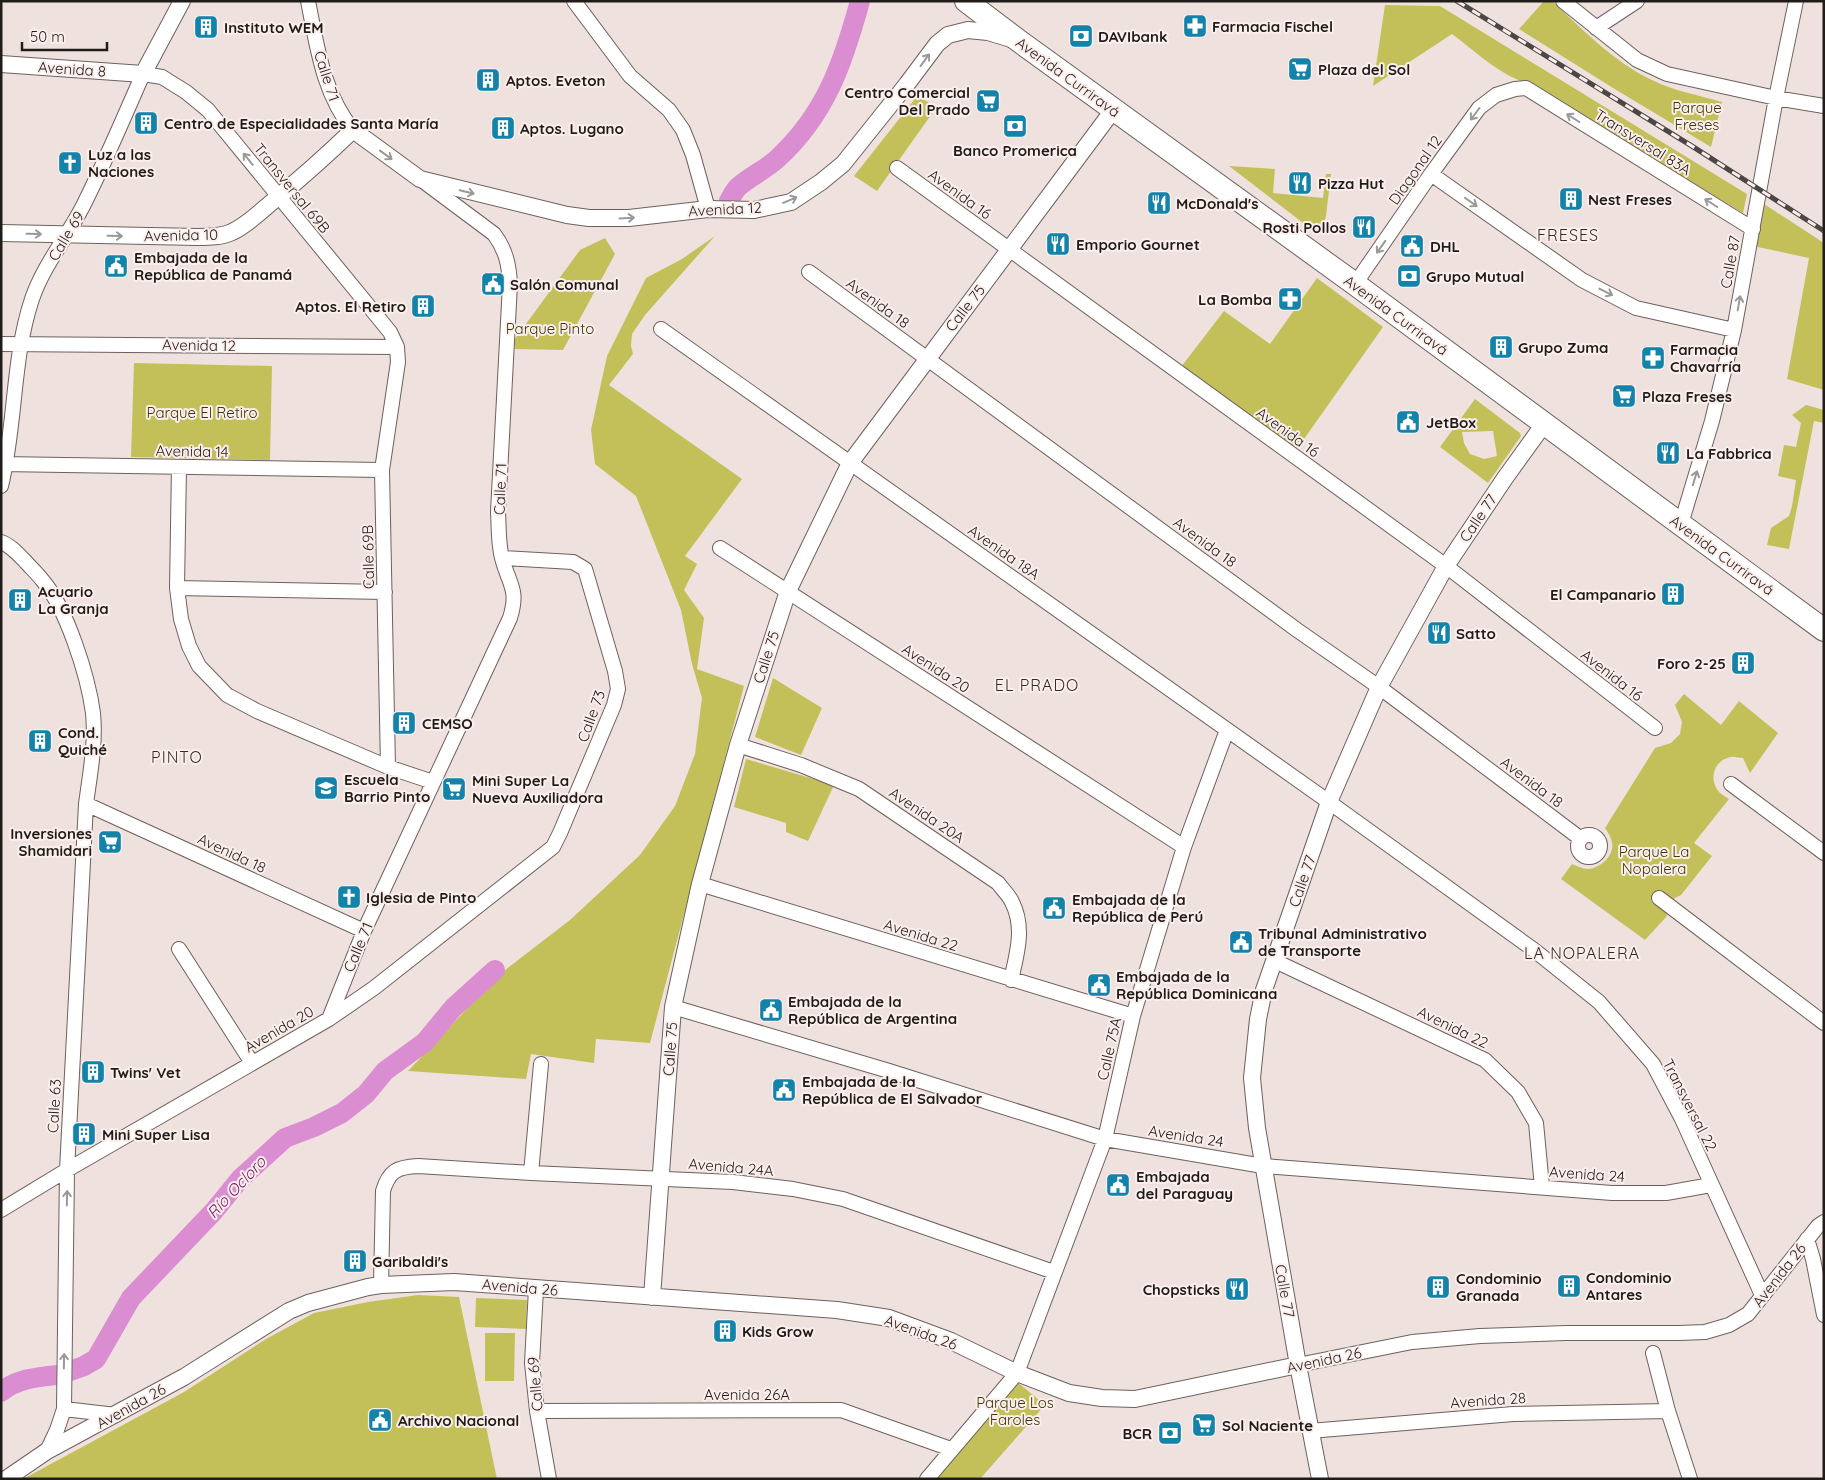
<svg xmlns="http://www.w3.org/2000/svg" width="1825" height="1480" viewBox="0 0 1825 1480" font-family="Quicksand,sans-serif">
<rect width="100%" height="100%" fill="#efe2de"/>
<path fill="#c3c05a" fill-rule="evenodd" d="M1544,1H1552C1583,30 1614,62 1652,80C1673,91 1699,95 1722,102L1711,147L1613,88L1519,29Z
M1385,5L1440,6L1747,194L1743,213L1524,82C1497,73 1475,51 1452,34L1373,86Z
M918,95L936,108L877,191L854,176Z
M1229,166L1275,169L1273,193L1323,198L1326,174H1331L1326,216L1324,223L1316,233Z
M1764,204L1824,243V390L1787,379L1809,258L1753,246Z
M715,236L645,315L632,334L631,346L633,354L609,385L742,479L685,556L697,564L684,590L704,618L697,669L744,686L650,1043L596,1039L594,1063L531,1054L526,1079L408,1071L500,974L570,920L640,855L675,806L695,754L702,698L692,664L681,610L636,496L595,464L591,430L607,356L646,278L682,259Z
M605,238L615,254L563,350L515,349V339L580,250Z
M1317,278L1383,327L1297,449L1181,367L1224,311L1270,344Z
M134,363L272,366L270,460L131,457Z
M1475,399L1520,433L1521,436L1488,483L1440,447ZM1493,431L1497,456L1484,459L1470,454L1464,443L1462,432Z
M1806,405L1824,410V423L1814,421L1789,549L1767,545L1771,528L1789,516L1792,506L1796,480L1778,476L1784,445L1796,447L1801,423L1792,415Z
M773,678L822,708L801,755L755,737Z
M1684,694L1721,725L1739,701L1778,733L1750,773L1743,758C1739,758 1734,756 1731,757C1714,760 1708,779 1719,792C1721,794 1726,797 1729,799L1694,843L1712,856L1681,895L1675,898L1666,907L1667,916L1645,940L1561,879L1572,864C1577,866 1583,869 1588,869C1602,868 1617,853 1611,839C1610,835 1607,831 1605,828L1655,748L1671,743L1680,734L1682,722L1675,705Z
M746,759L834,785L808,841L786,832V823L734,807Z
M418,1295L459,1297L497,1479H23L184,1392L266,1339L314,1313L368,1302Z
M476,1298L527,1300L526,1329L475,1327Z
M485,1333H515L514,1381H485Z
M1016,1381L1045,1405L980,1479H936L957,1451Z"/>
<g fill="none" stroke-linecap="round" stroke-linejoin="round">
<path stroke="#da8ed1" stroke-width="20" d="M729,201C731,197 734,192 737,188C749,177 765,170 777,159C826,114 843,63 860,1
M70,1371L84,1366L96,1359L131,1298L214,1211L240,1179L285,1138L314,1127L342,1113L366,1094L385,1071L425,1042L453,1008L495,970
M1,1392C16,1379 38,1377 57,1375"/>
<defs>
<path id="minor" d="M308,1C317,46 323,94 353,130
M574,1L630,76L669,110L683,130L693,155L708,209
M1563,1L1637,60L1667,74L1776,98L1824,106
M1596,28L1637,1
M897,168L1446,566L1655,728
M1431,174L1582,280L1636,308L1734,330
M809,272L1297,630L1379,687L1581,839
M1355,284L1431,174L1479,108L1496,95L1515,89L1526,88L1753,229
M661,329L1329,802L1534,950L1599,1002L1653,1064L1682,1119L1762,1295
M1,344L397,347
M1,464L382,470
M179,467L177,588L181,619L189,646L199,666L227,695L257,711L388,767L433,782
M1,486C16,425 12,359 32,299C44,264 69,235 85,202C106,160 124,117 143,74L162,77L186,92L208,110L390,332L397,347L398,362L382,470L388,767
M1681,524L1712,421L1734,330L1776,98L1796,1
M1,542C10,545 18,554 25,561C31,568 38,574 43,581C67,609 88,676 93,713C96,743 90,774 86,804L67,1170L64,1409L57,1430L47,1451
M720,548L1184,847
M177,588L385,592
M738,745L801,765L859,789L998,883C1002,889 1009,895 1012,902C1025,927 1017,954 1011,980
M1731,784L1824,853
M86,804L364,931
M1578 846a11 11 0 1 1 22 0a11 11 0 1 1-22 0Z
M700,884L1133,1016
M1659,898L1824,1023
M179,949L252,1063
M1275,961L1485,1060L1518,1092L1536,1123L1542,1187
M673,1007L889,1071L1105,1139L1263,1166L1612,1193H1666L1711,1185
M329,1019L364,931L510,618C519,589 509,585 502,558C498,543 499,527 498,512L510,284C509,265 506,250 494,234L423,181
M531,1173L541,1064
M1,1210L67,1170L329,1019L374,988L553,847L560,833L614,705L618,689L615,671L585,569L573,562L502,558
M1807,1239L1813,1259L1824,1315
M381,1285L383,1191C389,1171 397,1167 418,1166L531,1173L733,1182L793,1189L843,1199L1054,1272
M536,1289L532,1363L537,1411L549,1479
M1653,1353L1668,1411L1690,1479
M1298,1365L1412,1342L1480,1336L1566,1333H1679L1705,1332L1729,1325L1748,1314L1818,1226L1824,1222
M64,1409L116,1415
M537,1411L841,1410L951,1449
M1310,1431L1513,1414L1668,1411
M927,1479L1017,1373L1105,1139L1133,1016L1184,847L1227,730"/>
<path id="tertiary" d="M1,64L143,74L182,1
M1,233L198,237C209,237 222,237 232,232C247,225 259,213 272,202C300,179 327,155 353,130L420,179L567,215L589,218H629L708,209L754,210L791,202L821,182L843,164L907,84L937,44L948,35L968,30L988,32L1011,39
M652,1297L673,1007L700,884L738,745L788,591L850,463L1114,109
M6,1479L47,1451L184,1377L289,1311L308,1303L368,1287L381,1285L454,1282L837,1310L889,1318L951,1341L1017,1373L1069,1393L1102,1398L1135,1399L1298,1365
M1320,1479L1298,1365L1257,1128L1252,1078L1258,1019L1264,990L1329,802L1379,687L1446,566L1505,478L1544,424"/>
<path id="trunk" d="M966,1L1019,41L1355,284L1824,630"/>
</defs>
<use href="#minor" stroke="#6c615d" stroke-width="16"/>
<use href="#tertiary" stroke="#6c615d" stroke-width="18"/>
<use href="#trunk" stroke="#6c615d" stroke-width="24"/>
<use href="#minor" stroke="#fff" stroke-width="14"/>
<use href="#tertiary" stroke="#fff" stroke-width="16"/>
<use href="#trunk" stroke="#fff" stroke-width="22"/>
<defs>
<path id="rail" d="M1457,1L1695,148L1824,231"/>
</defs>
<use href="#rail" stroke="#4c4644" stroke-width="5"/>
<use href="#rail" stroke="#fcefeb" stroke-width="3" stroke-dasharray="9" stroke-linecap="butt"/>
</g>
<defs><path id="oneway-shaft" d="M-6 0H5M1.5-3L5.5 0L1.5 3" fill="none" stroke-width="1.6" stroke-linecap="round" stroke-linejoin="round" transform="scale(1.25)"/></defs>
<g stroke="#9b9998">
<use href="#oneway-shaft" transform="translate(925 60) rotate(-54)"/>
<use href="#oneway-shaft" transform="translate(1475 114) rotate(127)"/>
<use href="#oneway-shaft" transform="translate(1573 118) rotate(-148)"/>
<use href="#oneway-shaft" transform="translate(386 155) rotate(36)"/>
<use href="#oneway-shaft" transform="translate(248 159) rotate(-129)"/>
<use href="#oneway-shaft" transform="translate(467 192) rotate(14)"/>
<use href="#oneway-shaft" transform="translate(790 200) rotate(-23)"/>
<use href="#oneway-shaft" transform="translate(1471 202) rotate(35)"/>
<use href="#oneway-shaft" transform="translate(1711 203) rotate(-148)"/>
<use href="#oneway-shaft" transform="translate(627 218) rotate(-3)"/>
<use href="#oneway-shaft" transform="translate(34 234) rotate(1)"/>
<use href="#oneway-shaft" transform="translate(115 236) rotate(1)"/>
<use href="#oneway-shaft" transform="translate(1381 247) rotate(125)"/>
<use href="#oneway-shaft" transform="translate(1606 292) rotate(27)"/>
<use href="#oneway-shaft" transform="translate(1739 303) rotate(-80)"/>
<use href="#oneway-shaft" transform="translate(1695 478) rotate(-73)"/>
<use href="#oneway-shaft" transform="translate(67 1198) rotate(-89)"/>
<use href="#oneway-shaft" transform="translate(64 1361) rotate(-89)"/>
</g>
<defs>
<symbol id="pharmacy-square" viewBox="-11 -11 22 22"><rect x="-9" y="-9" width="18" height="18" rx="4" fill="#1383aa" stroke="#fcefeb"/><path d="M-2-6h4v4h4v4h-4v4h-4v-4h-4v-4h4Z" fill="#fff"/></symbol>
<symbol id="building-square" viewBox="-11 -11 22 22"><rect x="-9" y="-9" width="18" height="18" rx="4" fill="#1383aa" stroke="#fcefeb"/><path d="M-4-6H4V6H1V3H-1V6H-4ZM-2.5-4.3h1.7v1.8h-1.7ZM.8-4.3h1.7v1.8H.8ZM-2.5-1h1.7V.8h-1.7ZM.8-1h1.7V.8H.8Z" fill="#fff"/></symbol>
<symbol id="bank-square" viewBox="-11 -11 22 22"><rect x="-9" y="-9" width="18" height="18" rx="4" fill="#1383aa" stroke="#fcefeb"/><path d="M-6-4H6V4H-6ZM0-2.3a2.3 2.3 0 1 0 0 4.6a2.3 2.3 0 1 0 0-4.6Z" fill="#fff"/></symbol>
<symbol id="supermarket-square" viewBox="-11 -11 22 22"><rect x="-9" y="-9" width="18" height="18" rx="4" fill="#1383aa" stroke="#fcefeb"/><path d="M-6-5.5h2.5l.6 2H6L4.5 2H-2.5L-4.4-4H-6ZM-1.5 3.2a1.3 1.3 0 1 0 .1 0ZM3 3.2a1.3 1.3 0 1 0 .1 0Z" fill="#fff"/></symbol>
<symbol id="church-square" viewBox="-11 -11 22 22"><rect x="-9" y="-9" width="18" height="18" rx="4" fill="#1383aa" stroke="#fcefeb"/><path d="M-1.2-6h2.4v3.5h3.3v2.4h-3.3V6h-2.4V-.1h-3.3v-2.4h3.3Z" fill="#fff"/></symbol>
<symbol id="restaurant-square" viewBox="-11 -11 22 22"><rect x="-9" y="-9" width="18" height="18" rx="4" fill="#1383aa" stroke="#fcefeb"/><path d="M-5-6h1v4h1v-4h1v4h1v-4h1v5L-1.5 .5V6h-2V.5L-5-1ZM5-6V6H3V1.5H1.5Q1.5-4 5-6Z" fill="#fff"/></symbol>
<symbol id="civic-square" viewBox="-11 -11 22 22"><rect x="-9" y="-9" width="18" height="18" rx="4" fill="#1383aa" stroke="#fcefeb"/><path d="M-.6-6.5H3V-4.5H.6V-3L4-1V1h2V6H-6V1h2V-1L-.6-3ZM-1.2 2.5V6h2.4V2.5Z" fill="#fff"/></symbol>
<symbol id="school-square" viewBox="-11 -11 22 22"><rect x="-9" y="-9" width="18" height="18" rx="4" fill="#1383aa" stroke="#fcefeb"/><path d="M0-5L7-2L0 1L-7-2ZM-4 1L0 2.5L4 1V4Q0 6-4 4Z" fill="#fff"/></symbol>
</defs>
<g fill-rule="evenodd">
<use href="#pharmacy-square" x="1181" y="12" width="28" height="28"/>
<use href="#building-square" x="192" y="13" width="28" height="28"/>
<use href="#bank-square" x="1067" y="22" width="28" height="28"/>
<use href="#supermarket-square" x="1286" y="55" width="28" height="28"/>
<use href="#building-square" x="474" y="66" width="28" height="28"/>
<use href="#supermarket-square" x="974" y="87" width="28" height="28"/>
<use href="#building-square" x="132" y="109" width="28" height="28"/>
<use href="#bank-square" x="1001" y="112" width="28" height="28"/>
<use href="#building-square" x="489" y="114" width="28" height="28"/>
<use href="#church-square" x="56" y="149" width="28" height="28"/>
<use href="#restaurant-square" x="1286" y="169" width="28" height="28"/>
<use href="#building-square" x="1557" y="185" width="28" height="28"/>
<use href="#restaurant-square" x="1145" y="189" width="28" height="28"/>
<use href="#restaurant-square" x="1350" y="213" width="28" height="28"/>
<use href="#restaurant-square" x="1044" y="230" width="28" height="28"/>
<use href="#civic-square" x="1398" y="232" width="28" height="28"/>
<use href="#civic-square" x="102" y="252" width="28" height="28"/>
<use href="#bank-square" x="1395" y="262" width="28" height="28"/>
<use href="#civic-square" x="479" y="270" width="28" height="28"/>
<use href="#pharmacy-square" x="1276" y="285" width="28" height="28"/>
<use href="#building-square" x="409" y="292" width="28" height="28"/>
<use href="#building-square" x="1487" y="333" width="28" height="28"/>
<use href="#pharmacy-square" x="1639" y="344" width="28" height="28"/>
<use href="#supermarket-square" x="1610" y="382" width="28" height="28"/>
<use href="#civic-square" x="1394" y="408" width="28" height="28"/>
<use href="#restaurant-square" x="1654" y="439" width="28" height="28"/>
<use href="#building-square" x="1659" y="580" width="28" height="28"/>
<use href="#building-square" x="6" y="586" width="28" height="28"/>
<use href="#restaurant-square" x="1425" y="619" width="28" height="28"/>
<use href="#building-square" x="1729" y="649" width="28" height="28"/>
<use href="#building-square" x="390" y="709" width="28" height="28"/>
<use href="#building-square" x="26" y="727" width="28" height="28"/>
<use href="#school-square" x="312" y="774" width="28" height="28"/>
<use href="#supermarket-square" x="440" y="775" width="28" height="28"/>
<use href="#supermarket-square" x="96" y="828" width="28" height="28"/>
<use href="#church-square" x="335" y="883" width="28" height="28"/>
<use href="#civic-square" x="1040" y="894" width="28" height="28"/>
<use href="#civic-square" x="1227" y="928" width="28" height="28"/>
<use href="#civic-square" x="1085" y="971" width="28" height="28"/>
<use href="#civic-square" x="757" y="996" width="28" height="28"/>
<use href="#building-square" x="79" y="1058" width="28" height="28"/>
<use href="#civic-square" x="770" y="1076" width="28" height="28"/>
<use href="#building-square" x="70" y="1120" width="28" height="28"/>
<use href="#civic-square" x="1104" y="1171" width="28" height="28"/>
<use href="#building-square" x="341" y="1247" width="28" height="28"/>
<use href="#building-square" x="1555" y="1272" width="28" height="28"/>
<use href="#building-square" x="1424" y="1273" width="28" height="28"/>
<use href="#restaurant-square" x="1223" y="1275" width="28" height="28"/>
<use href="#building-square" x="711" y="1317" width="28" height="28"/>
<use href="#civic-square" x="366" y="1406" width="28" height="28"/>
<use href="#supermarket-square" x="1190" y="1411" width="28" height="28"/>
<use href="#bank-square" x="1156" y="1419" width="28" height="28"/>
</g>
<g text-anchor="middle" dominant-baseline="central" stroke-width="4" stroke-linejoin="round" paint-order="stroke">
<g font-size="15" font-weight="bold" fill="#201c1a" stroke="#fcefeb" text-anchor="start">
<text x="1212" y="26">Farmacia Fischel</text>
<text x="224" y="27">Instituto WEM</text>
<text x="1098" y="36">DAVIbank</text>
<text x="1318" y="69">Plaza del Sol</text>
<text x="506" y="80">Aptos. Eveton</text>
<text x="970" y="92" text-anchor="end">Centro Comercial<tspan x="970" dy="17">Del Prado</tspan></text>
<text x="164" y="123">Centro de Especialidades Santa María</text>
<text x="520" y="128">Aptos. Lugano</text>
<text x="1015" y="150" text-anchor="middle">Banco Promerica</text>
<text x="88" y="154">Luz a las<tspan x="88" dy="17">Naciones</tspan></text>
<text x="1318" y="183">Pizza Hut</text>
<text x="1588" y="199">Nest Freses</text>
<text x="1176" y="203">McDonald's</text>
<text x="1346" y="227" text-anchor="end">Rosti Pollos</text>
<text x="1076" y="244">Emporio Gournet</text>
<text x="1430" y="246">DHL</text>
<text x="134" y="257">Embajada de la<tspan x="134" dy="17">República de Panamá</tspan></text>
<text x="1426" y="276">Grupo Mutual</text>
<text x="510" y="284">Salón Comunal</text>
<text x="1272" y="299" text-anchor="end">La Bomba</text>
<text x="406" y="306" text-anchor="end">Aptos. El Retiro</text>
<text x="1518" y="347">Grupo Zuma</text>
<text x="1670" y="349">Farmacia<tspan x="1670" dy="17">Chavarría</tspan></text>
<text x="1642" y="396">Plaza Freses</text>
<text x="1426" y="422">JetBox</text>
<text x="1686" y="453">La Fabbrica</text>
<text x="38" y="591">Acuario<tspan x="38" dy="17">La Granja</tspan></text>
<text x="1656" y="594" text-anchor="end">El Campanario</text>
<text x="1456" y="633">Satto</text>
<text x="1726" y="663" text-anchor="end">Foro 2-25</text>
<text x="422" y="723">CEMSO</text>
<text x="58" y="732">Cond.<tspan x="58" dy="17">Quiché</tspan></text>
<text x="344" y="779">Escuela<tspan x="344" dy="17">Barrio Pinto</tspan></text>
<text x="472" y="780">Mini Super La<tspan x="472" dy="17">Nueva Auxiliadora</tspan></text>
<text x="92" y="833" text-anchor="end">Inversiones<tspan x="92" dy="17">Shamidari</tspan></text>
<text x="366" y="897">Iglesia de Pinto</text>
<text x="1072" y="899">Embajada de la<tspan x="1072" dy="17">República de Perú</tspan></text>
<text x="1258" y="933">Tribunal Administrativo<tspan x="1258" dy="17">de Transporte</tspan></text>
<text x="1116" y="976">Embajada de la<tspan x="1116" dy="17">República Dominicana</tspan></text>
<text x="788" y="1001">Embajada de la<tspan x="788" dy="17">República de Argentina</tspan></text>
<text x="110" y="1072">Twins' Vet</text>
<text x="802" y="1081">Embajada de la<tspan x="802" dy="17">República de El Salvador</tspan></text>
<text x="102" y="1134">Mini Super Lisa</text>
<text x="1136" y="1176">Embajada<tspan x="1136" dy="17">del Paraguay</tspan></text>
<text x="372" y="1261">Garibaldi's</text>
<text x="1586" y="1277">Condominio<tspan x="1586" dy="17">Antares</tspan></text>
<text x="1456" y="1278">Condominio<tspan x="1456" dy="17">Granada</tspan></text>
<text x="1220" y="1289" text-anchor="end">Chopsticks</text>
<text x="742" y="1331">Kids Grow</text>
<text x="398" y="1420">Archivo Nacional</text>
<text x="1222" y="1425">Sol Naciente</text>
<text x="1152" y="1433" text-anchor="end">BCR</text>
</g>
<g font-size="15" fill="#201c1a" stroke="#fcefeb">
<text transform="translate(72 69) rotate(4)">Avenida 8</text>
<text transform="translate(327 76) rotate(72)">Calle 71</text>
<text transform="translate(1068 77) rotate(36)">Avenida Curriravá</text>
<text transform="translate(1643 142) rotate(32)">Transversal 83A</text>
<text transform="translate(1415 170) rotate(-55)">Diagonal 12</text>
<text transform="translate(292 188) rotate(51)">Transversal 69B</text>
<text transform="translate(960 194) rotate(36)">Avenida 16</text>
<text transform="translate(725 209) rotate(-3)">Avenida 12</text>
<text transform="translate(181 235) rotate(-1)">Avenida 10</text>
<text transform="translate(66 236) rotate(-59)">Calle 69</text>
<text transform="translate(1730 262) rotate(-80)">Calle 87</text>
<text transform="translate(878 303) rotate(36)">Avenida 18</text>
<text transform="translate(965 308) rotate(-52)">Calle 75</text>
<text transform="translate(1396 315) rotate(36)">Avenida Curriravá</text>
<text transform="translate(199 345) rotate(1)">Avenida 12</text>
<text transform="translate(1288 432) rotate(36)">Avenida 16</text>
<text transform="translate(192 451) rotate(1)">Avenida 14</text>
<text transform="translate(500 489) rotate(-88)">Calle 71</text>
<text transform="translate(1478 518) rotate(-56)">Calle 77</text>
<text transform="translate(1205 542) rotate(36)">Avenida 18</text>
<text transform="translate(1004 552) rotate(35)">Avenida 18A</text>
<text transform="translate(1722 555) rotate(36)">Avenida Curriravá</text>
<text transform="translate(368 557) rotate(-91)">Calle 69B</text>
<text transform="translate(766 657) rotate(-72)">Calle 75</text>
<text transform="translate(936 668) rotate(33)">Avenida 20</text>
<text transform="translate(1612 675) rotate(38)">Avenida 16</text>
<text transform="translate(591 716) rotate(-70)">Calle 73</text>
<text transform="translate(1532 782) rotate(37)">Avenida 18</text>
<text transform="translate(927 815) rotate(34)">Avenida 20A</text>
<text transform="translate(232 853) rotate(25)">Avenida 18</text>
<text transform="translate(1302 881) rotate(-71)">Calle 77</text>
<text transform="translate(921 935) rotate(17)">Avenida 22</text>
<text transform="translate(358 947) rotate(-67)">Calle 71</text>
<text transform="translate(1453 1027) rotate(26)">Avenida 22</text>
<text transform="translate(279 1029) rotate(-30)">Avenida 20</text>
<text transform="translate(670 1049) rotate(-86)">Calle 75</text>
<text transform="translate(1109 1049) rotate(-77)">Calle 75A</text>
<text transform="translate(1690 1105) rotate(63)">Transversal 22</text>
<text transform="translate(54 1106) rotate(-87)">Calle 63</text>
<text transform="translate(1186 1136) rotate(9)">Avenida 24</text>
<text transform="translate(731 1167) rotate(5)">Avenida 24A</text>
<text transform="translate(1587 1174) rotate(4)">Avenida 24</text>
<text transform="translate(1779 1275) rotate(-52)">Avenida 26</text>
<text transform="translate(520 1287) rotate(5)">Avenida 26</text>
<text transform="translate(1285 1291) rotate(80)">Calle 77</text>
<text transform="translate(921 1332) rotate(20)">Avenida 26</text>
<text transform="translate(1324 1360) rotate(-12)">Avenida 26</text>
<text transform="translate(535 1384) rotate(-95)">Calle 69</text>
<text x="747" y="1394">Avenida 26A</text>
<text transform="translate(1488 1400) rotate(-4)">Avenida 28</text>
<text transform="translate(131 1406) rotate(-29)">Avenida 26</text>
</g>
<g font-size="15" fill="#39370b" stroke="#fcefeb">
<text x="1697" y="107">Parque<tspan x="1697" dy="17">Freses</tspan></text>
<text x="550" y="328">Parque Pinto</text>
<text x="202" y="412">Parque El Retiro</text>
<text x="1654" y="851">Parque La<tspan x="1654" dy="17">Nopalera</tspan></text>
<text x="1015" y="1402">Parque Los<tspan x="1015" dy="17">Faroles</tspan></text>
</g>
<g font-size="16" letter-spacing="1" fill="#342b27" stroke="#fcefeb">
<text x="1568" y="235">FRESES</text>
<text x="1037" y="685">EL PRADO</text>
<text x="177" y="757">PINTO</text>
<text x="1582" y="953">LA NOPALERA</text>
</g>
<g font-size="16" font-style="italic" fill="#71186b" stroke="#fcefeb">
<text transform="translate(236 1187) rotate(-47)">Río Ocloro</text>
</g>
</g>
<rect width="1825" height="1480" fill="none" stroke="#201c1a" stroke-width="5"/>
<path d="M22 42v8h85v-8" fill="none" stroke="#201c1a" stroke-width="2.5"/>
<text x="30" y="42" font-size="15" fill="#201c1a" stroke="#fcefeb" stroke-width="4" paint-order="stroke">50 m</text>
</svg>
